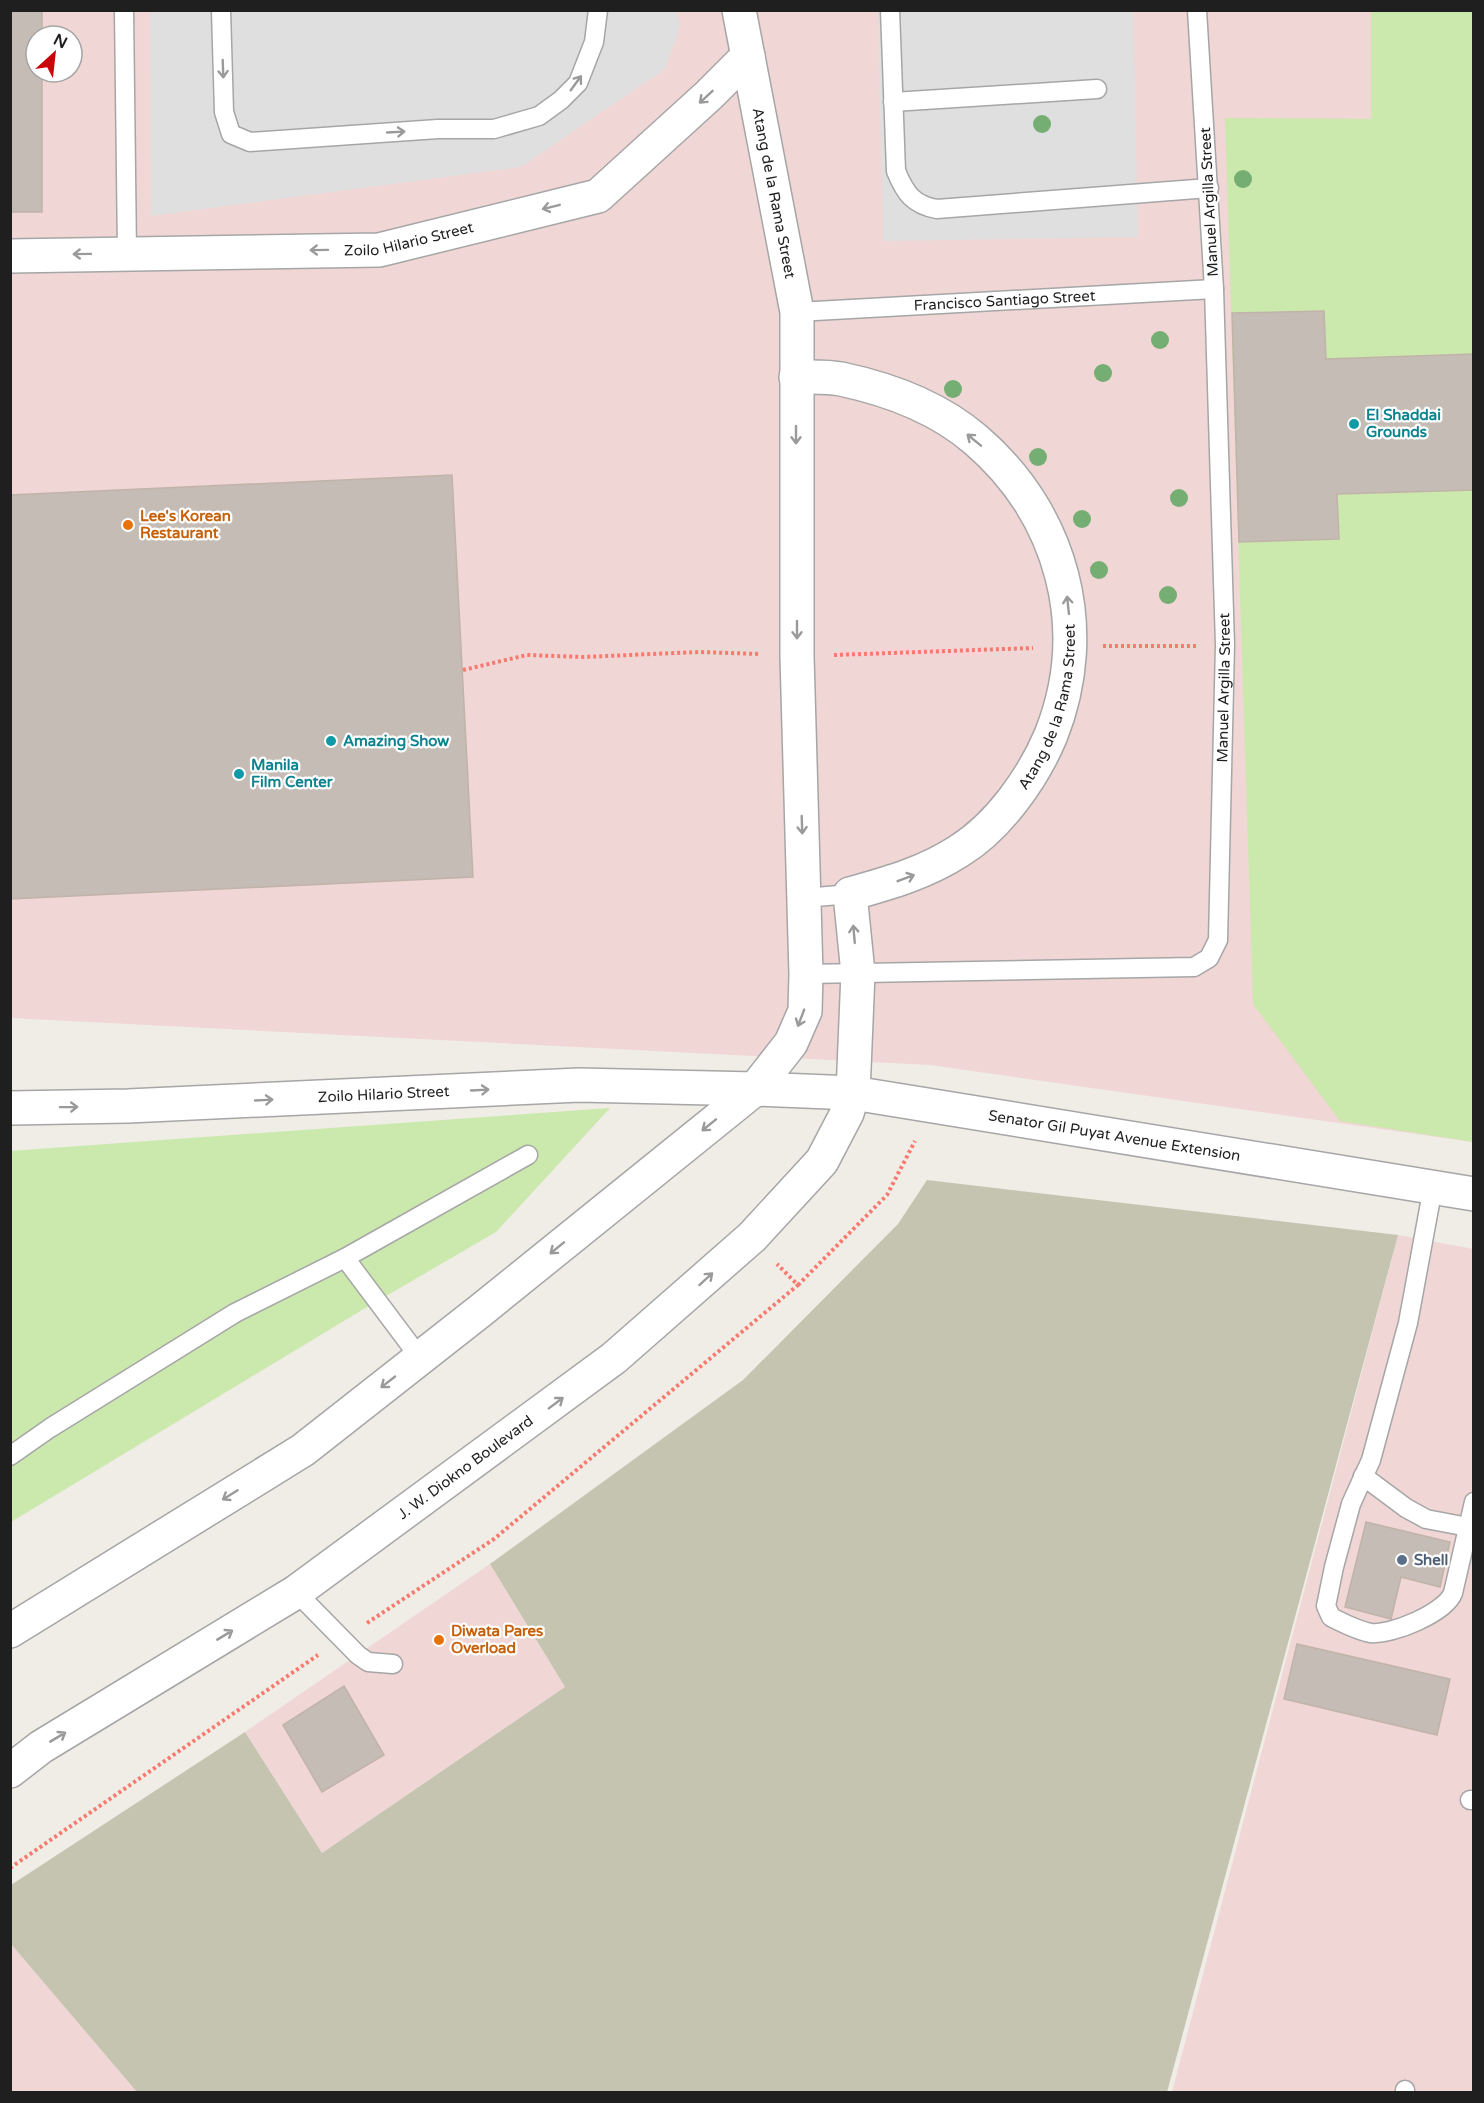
<svg xmlns="http://www.w3.org/2000/svg" width="1484" height="2103" viewBox="0 0 1484 2103" font-family="'Varela Round',sans-serif">
<rect width="100%" height="100%" fill="#f0ece6"/>
<path fill="#f0d6d5" fill-rule="evenodd" d="M10,11H1473V1142L930,1065L11,1018ZM36,36H72V72H36Z
M1398,1235L1473,1249V2092H1172Z
M490,1564L565,1687L322,1853L245,1732Z
M11,1944L137,2092H11Z"/>
<path fill="#c4c4b1" d="M927,1180L1398,1235L1167,2092H137L11,1944V1885L245,1732L322,1853L565,1687L490,1564L743,1380L898,1224Z"/>
<path fill="#cbe8ad" d="M1371,11H1473V1142L1340,1121L1253,1004L1225,118L1371,119Z
M610,1108L496,1232L362,1310L11,1522L10,1151Z"/>
<path fill="#dfdfdf" d="M676,10L680,27L665,69L521,167L151,216L150,11Z
M878,11H1133L1138,237L883,241Z"/>
<path fill="#c4bcb5" stroke="#c1b3a8" stroke-width="1.5" d="M10,10H42V36H36V72H42V212H10Z
M1324,311L1326,359L1474,354V490L1337,494L1339,539L1239,542L1232,313Z
M452,475L473,877L10,899V495Z
M1366,1522L1450,1542L1440,1587L1401,1577L1391,1619L1345,1607Z
M1297,1644L1450,1679L1437,1735L1284,1699Z
M344,1686L384,1755L322,1792L283,1725Z"/>
<g fill="none" stroke-linecap="round" stroke-linejoin="round">
<defs>
<g id="service">
<path d="M124,10L127,253"/>
<path d="M221,10L224,112L231,134L250,142L438,129H494L539,116L561,100L578,83L594,42L598,10"/>
<path d="M890,10L896,171C905,193 913,205 937,209L1209,188"/>
<path d="M893,102L1097,89"/>
<path id="s1" d="M797,312L1214,289"/>
<path d="M805,898L850,894"/>
<path id="s2" d="M806,974L1194,967L1209,958L1218,940L1225,645L1214,289L1197,10"/>
<path d="M1433,1187L1408,1323L1371,1460L1351,1504L1334,1567L1326,1606L1331,1617C1343,1623 1358,1631 1371,1633C1392,1635 1445,1613 1453,1593L1474,1502"/>
<path d="M345,1258L420,1358"/>
<path d="M10,1456L50,1428L235,1313L345,1258L528,1155"/>
<path d="M1363,1476L1406,1508L1426,1519L1468,1527"/>
<path d="M296,1592L358,1655L368,1662L393,1664"/>
<path d="M1470,1800H1474"/>
<path d="M1405,2090V2092"/>
</g>
<g id="minor">
<path id="s3" d="M10,256L379,250L598,196L709,95L748,56"/>
<path id="s4" d="M10,1108L128,1106L579,1085L755,1089"/>
</g>
<g id="tertiary">
<path id="s5" d="M755,1089L853,1093L1474,1194"/>
<path d="M10,1631L303,1450L480,1311L755,1089L791,1043L805,1011L806,974L797,656V312L739,10"/>
<path id="s6" d="M10,1771L41,1747L296,1592L614,1358L752,1237L822,1161L847,1113L853,1093L858,973L850,894C889,883 925,873 959,851C999,826 1033,778 1051,735C1093,629 1063,515 976,440C939,408 888,389 841,379C827,376 810,377 796,377"/>
</g>
</defs>
<use href="#service" stroke="#a6a6a6" stroke-width="21"/>
<use href="#minor" stroke="#a6a6a6" stroke-width="36"/>
<use href="#tertiary" stroke="#a6a6a6" stroke-width="36"/>
<path stroke="#f77a6f" stroke-width="4" stroke-dasharray="3 3" stroke-linecap="butt" d="M1103,646H1198
M834,655L1033,648
M463,670L527,655L583,657L699,652L760,654
M798,1285L887,1195L915,1141
M367,1623L494,1539L798,1285L777,1264
M10,1868L318,1655"/>
<use href="#service" stroke="#fff" stroke-width="18"/>
<use href="#minor" stroke="#fff" stroke-width="33"/>
<use href="#tertiary" stroke="#fff" stroke-width="33"/>
</g>
<g fill="#74ae73">
<circle cx="1042" cy="124" r="9"/>
<circle cx="1243" cy="179" r="9"/>
<circle cx="1160" cy="340" r="9"/>
<circle cx="1103" cy="373" r="9"/>
<circle cx="953" cy="389" r="9"/>
<circle cx="1038" cy="457" r="9"/>
<circle cx="1179" cy="498" r="9"/>
<circle cx="1082" cy="519" r="9"/>
<circle cx="1099" cy="570" r="9"/>
<circle cx="1168" cy="595" r="9"/>
</g>
<defs><path id="oneway-shaft" d="M-6 0H5M1.5-3L5.5 0L1.5 3" fill="none" stroke-width="1.6" stroke-linecap="round" stroke-linejoin="round" transform="scale(1.5)"/></defs>
<g stroke="#9a9a9a">
<use href="#oneway-shaft" transform="translate(223 69) rotate(88)"/>
<use href="#oneway-shaft" transform="translate(576 83) rotate(-54)"/>
<use href="#oneway-shaft" transform="translate(706 97) rotate(137)"/>
<use href="#oneway-shaft" transform="translate(396 132) rotate(-3)"/>
<use href="#oneway-shaft" transform="translate(551 207) rotate(166)"/>
<use href="#oneway-shaft" transform="translate(319 250) rotate(179)"/>
<use href="#oneway-shaft" transform="translate(82 254) rotate(179)"/>
<use href="#oneway-shaft" transform="translate(796 435) rotate(90)"/>
<use href="#oneway-shaft" transform="translate(974 440) rotate(-141)"/>
<use href="#oneway-shaft" transform="translate(1068 605) rotate(-96)"/>
<use href="#oneway-shaft" transform="translate(797 630) rotate(90)"/>
<use href="#oneway-shaft" transform="translate(802 825) rotate(88)"/>
<use href="#oneway-shaft" transform="translate(906 878) rotate(-21)"/>
<use href="#oneway-shaft" transform="translate(854 934) rotate(-95)"/>
<use href="#oneway-shaft" transform="translate(801 1018) rotate(111)"/>
<use href="#oneway-shaft" transform="translate(480 1090) rotate(-3)"/>
<use href="#oneway-shaft" transform="translate(264 1100) rotate(-3)"/>
<use href="#oneway-shaft" transform="translate(69 1107) rotate(-1)"/>
<use href="#oneway-shaft" transform="translate(709 1125) rotate(141)"/>
<use href="#oneway-shaft" transform="translate(557 1248) rotate(141)"/>
<use href="#oneway-shaft" transform="translate(706 1279) rotate(-42)"/>
<use href="#oneway-shaft" transform="translate(388 1382) rotate(142)"/>
<use href="#oneway-shaft" transform="translate(556 1403) rotate(-37)"/>
<use href="#oneway-shaft" transform="translate(230 1495) rotate(148)"/>
<use href="#oneway-shaft" transform="translate(225 1635) rotate(-31)"/>
<use href="#oneway-shaft" transform="translate(58 1737) rotate(-31)"/>
</g>
<g fill="#0f9aa8" stroke="#fff" stroke-width="2">
<circle cx="1354" cy="424" r="6"/>
<circle cx="331" cy="741" r="6"/>
<circle cx="239" cy="774" r="6"/>
</g>
<g fill="#e8710a" stroke="#fff" stroke-width="2">
<circle cx="128" cy="525" r="6"/>
<circle cx="439" cy="1640" r="6"/>
</g>
<circle fill="#5c6f8a" stroke="#fff" stroke-width="2" cx="1402" cy="1560" r="6"/>
<g text-anchor="middle" dominant-baseline="central" stroke-width="4.5" stroke-linejoin="round" paint-order="stroke">
<g font-size="15" fill="#1f1f1f" stroke="#fff">
<text transform="translate(774 193) rotate(79)">Atang de la Rama Street</text>
<text transform="translate(1209 202) rotate(-93)">Manuel Argilla Street</text>
<text stroke="none"><textPath href="#s3" startOffset="400">Zoilo Hilario Street</textPath></text>
<text stroke="none"><textPath href="#s1" startOffset="208">Francisco Santiago Street</textPath></text>
<text stroke="none"><textPath href="#s2" startOffset="678">Manuel Argilla Street</textPath></text>
<text stroke="none"><textPath href="#s6" startOffset="1588">Atang de la Rama Street</textPath></text>
<text stroke="none"><textPath href="#s4" startOffset="374">Zoilo Hilario Street</textPath></text>
<text stroke="none"><textPath href="#s5" startOffset="363">Senator Gil Puyat Avenue Extension</textPath></text>
<text stroke="none"><textPath href="#s6" startOffset="548">J. W. Diokno Boulevard</textPath></text>
</g>
<g font-size="15" font-weight="bold" fill="#0d838f" stroke="#fff" text-anchor="start">
<text x="1366" y="415">El Shaddai<tspan x="1366" dy="17">Grounds</tspan></text>
<text x="343" y="741">Amazing Show</text>
<text x="251" y="765">Manila<tspan x="251" dy="17">Film Center</tspan></text>
</g>
<g font-size="15" font-weight="bold" fill="#c56008" stroke="#fff" text-anchor="start">
<text x="140" y="516">Lee's Korean<tspan x="140" dy="17">Restaurant</tspan></text>
<text x="451" y="1631">Diwata Pares<tspan x="451" dy="17">Overload</tspan></text>
</g>
<g font-size="15" font-weight="bold" fill="#4e5e75" stroke="#fff" text-anchor="start">
<text x="1414" y="1560">Shell</text>
</g>
</g>
<rect width="1484" height="2103" fill="none" stroke="#1f1f1f" stroke-width="24"/>
<g transform="translate(54 54) rotate(27)"><circle r="28" fill="#ffffff" stroke="#a5a5a5" stroke-width="1.5"/>
<path d="M0-4.5L10 22L0 15L-10 22Z" fill="#ca0409"/>
<text y="-9" font-size="16" font-weight="bold" text-anchor="middle" fill="#1f1f1f">N</text>
</g>
</svg>
